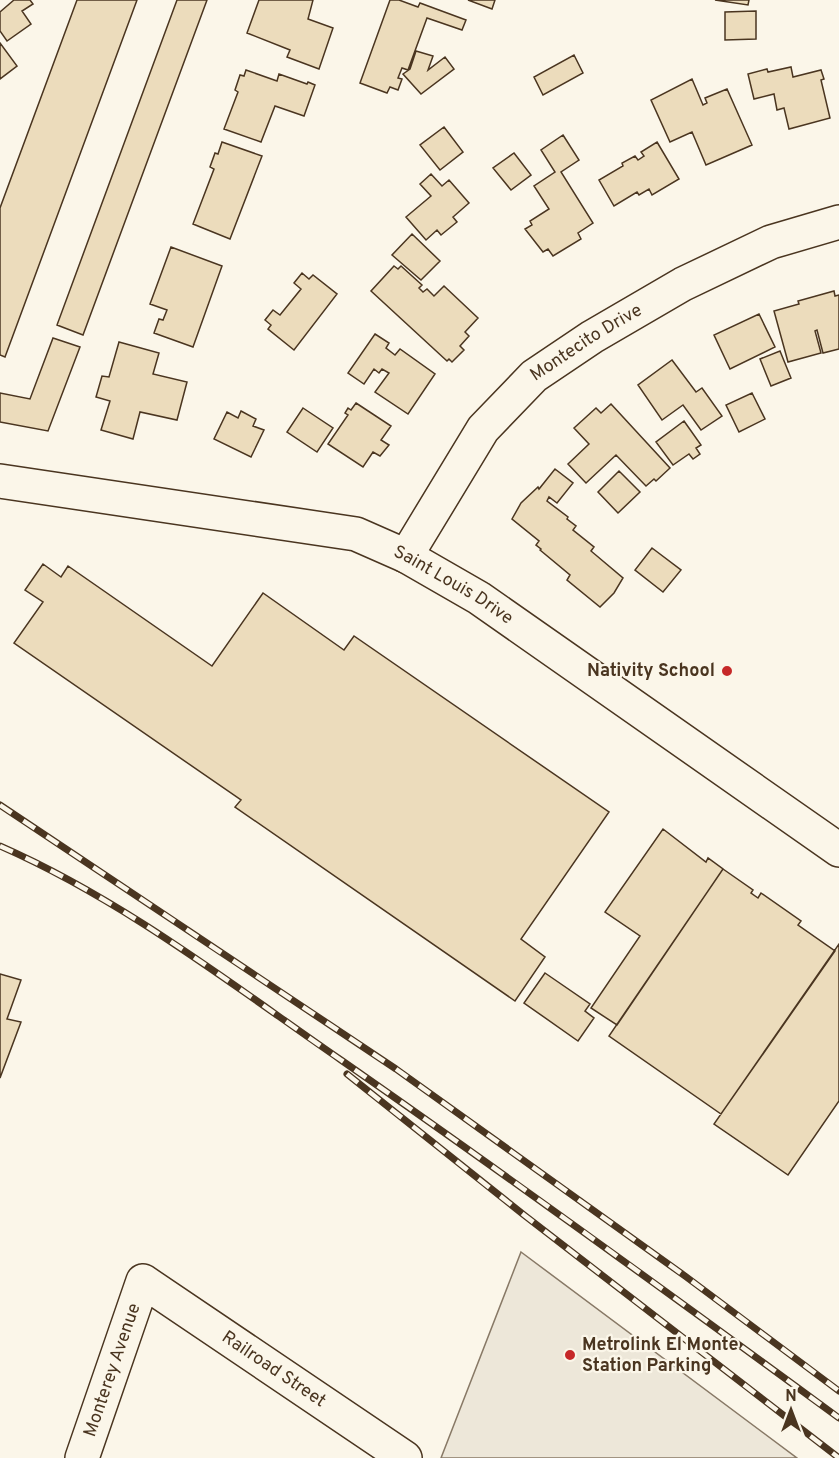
<svg xmlns="http://www.w3.org/2000/svg" width="839" height="1458" viewBox="0 0 839 1458" font-family="Overpass,sans-serif">
<rect width="100%" height="100%" fill="#fbf6e9"/>
<path fill="#ede7d9" stroke="#887966" stroke-width="1.5" d="M521,1252L797,1458H441Z"/>
<path fill="#ecdcbc" stroke="#4a3520" stroke-width="1.5" d="M14,0H30L33,4L22,11L31,24L7,41L0,31V12Z
M77,0H137L5,357L0,355V208Z
M177,0H207L83,335L57,325Z
M259,0H313L308,19L333,28L319,69L287,57L290,50L247,33Z
M390,0H399L418,7L420,3L466,20L462,30L427,18L408,70L402,68L398,78L402,79L398,90L390,87L387,93L360,83Z
M468,0H495L492,9Z
M715,0H749L748,5Z
M756,11V39L725,40V12Z
M0,43L17,66L0,79Z
M416,51L433,56L428,70L445,57L454,69L421,94L403,74L410,69Z
M574,55L583,73L543,95L534,77Z
M791,67L793,77L821,70L824,79L821,80L830,118L789,129L784,108L777,110L774,94L754,99L748,74L767,69L768,72Z
M246,70L277,81L279,74L307,84L308,82L315,85L304,116L275,106L261,142L224,129L238,92L235,90L240,75L244,76Z
M692,79L703,105L707,103L705,98L727,89L752,145L706,165L692,132L670,142L651,100Z
M444,127L463,152L440,170L420,145Z
M563,135L579,160L561,172L593,223L578,233L581,239L553,256L548,249L543,252L525,229L532,225L530,221L549,209L534,186L555,172L541,150Z
M222,142L262,156L230,239L193,224L214,169L210,167L215,153L218,154Z
M657,142L679,179L652,195L649,189L639,195L637,192L614,206L599,180L623,166L622,163L635,156L638,160L644,156L641,152Z
M514,153L531,175L511,190L493,168Z
M431,174L442,186L449,180L469,203L453,217L457,222L441,235L437,230L426,240L406,217L431,196L420,184Z
M412,234L440,261L421,280L392,255Z
M171,247L222,266L193,347L154,333L159,319L163,320L167,310L150,304Z
M394,266L398,269L401,266L422,285L419,288L423,292L427,289L434,296L444,286L478,318L465,332L469,336L460,346L464,350L452,362L449,359L447,361L371,291Z
M302,273L309,279L313,275L337,294L294,350L268,329L271,325L265,320L273,310L280,315L301,289L294,283Z
M834,291L835,296L839,295V349L823,353L817,330L815,331L821,353L788,362L774,311L799,304L798,301Z
M759,314L775,347L730,369L714,335Z
M375,334L389,343L386,348L395,355L400,349L435,374L408,414L375,392L389,373L382,369L379,373L374,369L364,384L348,373Z
M53,338L80,347L48,431L0,422V393L30,399Z
M119,342L159,353L153,374L187,382L177,420L140,412L133,439L101,430L110,401L96,397L102,376L109,377Z
M780,351L791,378L771,386L760,359Z
M672,360L696,392L702,388L722,416L701,430L683,405L662,420L638,385Z
M752,393L765,419L739,432L726,405Z
M356,403L391,426L381,440L389,445L380,456L373,452L363,467L328,444L348,415L345,413L348,408L351,410Z
M611,404L670,468L656,481L654,479L646,486L616,455L586,483L568,464L589,444L574,428L596,408L601,413Z
M303,408L333,428L317,452L287,432Z
M241,411L256,419L253,426L264,430L251,457L214,439L227,412L238,418Z
M684,421L701,445L696,448L700,454L693,459L689,454L673,465L656,442Z
M555,469L573,483L557,503L549,497L547,501L568,517L567,519L576,526L573,530L594,547L591,551L623,578L614,593L600,607L567,580L570,575L540,550L541,549L536,545L539,541L512,519L521,503L538,487L539,489Z
M619,471L640,492L618,513L598,492Z
M652,548L681,570L663,592L635,570Z
M43,564L61,577L68,566L212,666L263,593L344,650L354,636L609,812L521,939L545,957L515,1001L235,807L241,800L14,643L43,602L25,590Z
M663,829L706,862L708,858L723,869L617,1025L591,1008L640,936L605,912Z
M723,869L753,890L751,893L758,898L761,893L801,921L798,925L835,951L721,1114L609,1036Z
M839,944V1101L788,1175L714,1124Z
M545,973L590,1004L585,1011L594,1018L578,1041L524,1003Z
M0,974L21,980L7,1019L21,1022L0,1078Z"/>
<g fill="none" stroke-linecap="round" stroke-linejoin="round">
<defs>
<g id="minor">
<path id="s1" d="M0,481L356,534L406,556L479,598L839,850"/>
<path id="s2" d="M406,556L483,429L534,376L592,337L683,284L771,242L839,222"/>
<path id="s3" d="M82,1458L143,1281L405,1458"/>
</g>
</defs>
<use href="#minor" stroke="#4a3520" stroke-width="36"/>
<use href="#minor" stroke="#fbf6e9" stroke-width="33"/>
<defs>
<path id="rail" d="M0,805L396,1069L685,1276L839,1391
M0,846C123,900 231,984 341,1060C509,1177 674,1297 839,1418
M347,1074L524,1215L839,1458"/>
</defs>
<use href="#rail" stroke="#4a3520" stroke-width="7"/>
<use href="#rail" stroke="#fbf6e9" stroke-width="4.5" stroke-dasharray="14" stroke-linecap="butt"/>
</g>
<g fill="#c62828" stroke="#fbf6e9" stroke-width="2">
<circle cx="727" cy="671" r="6"/>
<circle cx="570" cy="1355" r="6"/>
</g>
<g text-anchor="middle" dominant-baseline="central" stroke-width="4.5" stroke-linejoin="round" paint-order="stroke">
<g font-size="18" fill="#4a3520" stroke="#fbf6e9">
<text stroke="none"><textPath href="#s2" startOffset="284">Montecito Drive</textPath></text>
<text stroke="none"><textPath href="#s1" startOffset="470">Saint Louis Drive</textPath></text>
<text stroke="none"><textPath href="#s3" startOffset="93">Monterey Avenue</textPath></text>
<text stroke="none"><textPath href="#s3" startOffset="345">Railroad Street</textPath></text>
</g>
<g font-size="18" font-weight="bold" fill="#4a3520" stroke="#fbf6e9" text-anchor="end">
<text x="715" y="671">Nativity School</text>
<text x="582" y="1345" text-anchor="start">Metrolink El Monte<tspan x="582" dy="21">Station Parking</tspan></text>
</g>
</g>
<g transform="translate(791 1410)" stroke="#fbf6e9" stroke-width="4.5" paint-order="stroke">
<path d="M0-4.5L10 22L0 15L-10 22Z" fill="#4a3520"/>
<text y="-9" font-size="16" font-weight="bold" text-anchor="middle" fill="#4a3520">N</text>
</g>
</svg>
